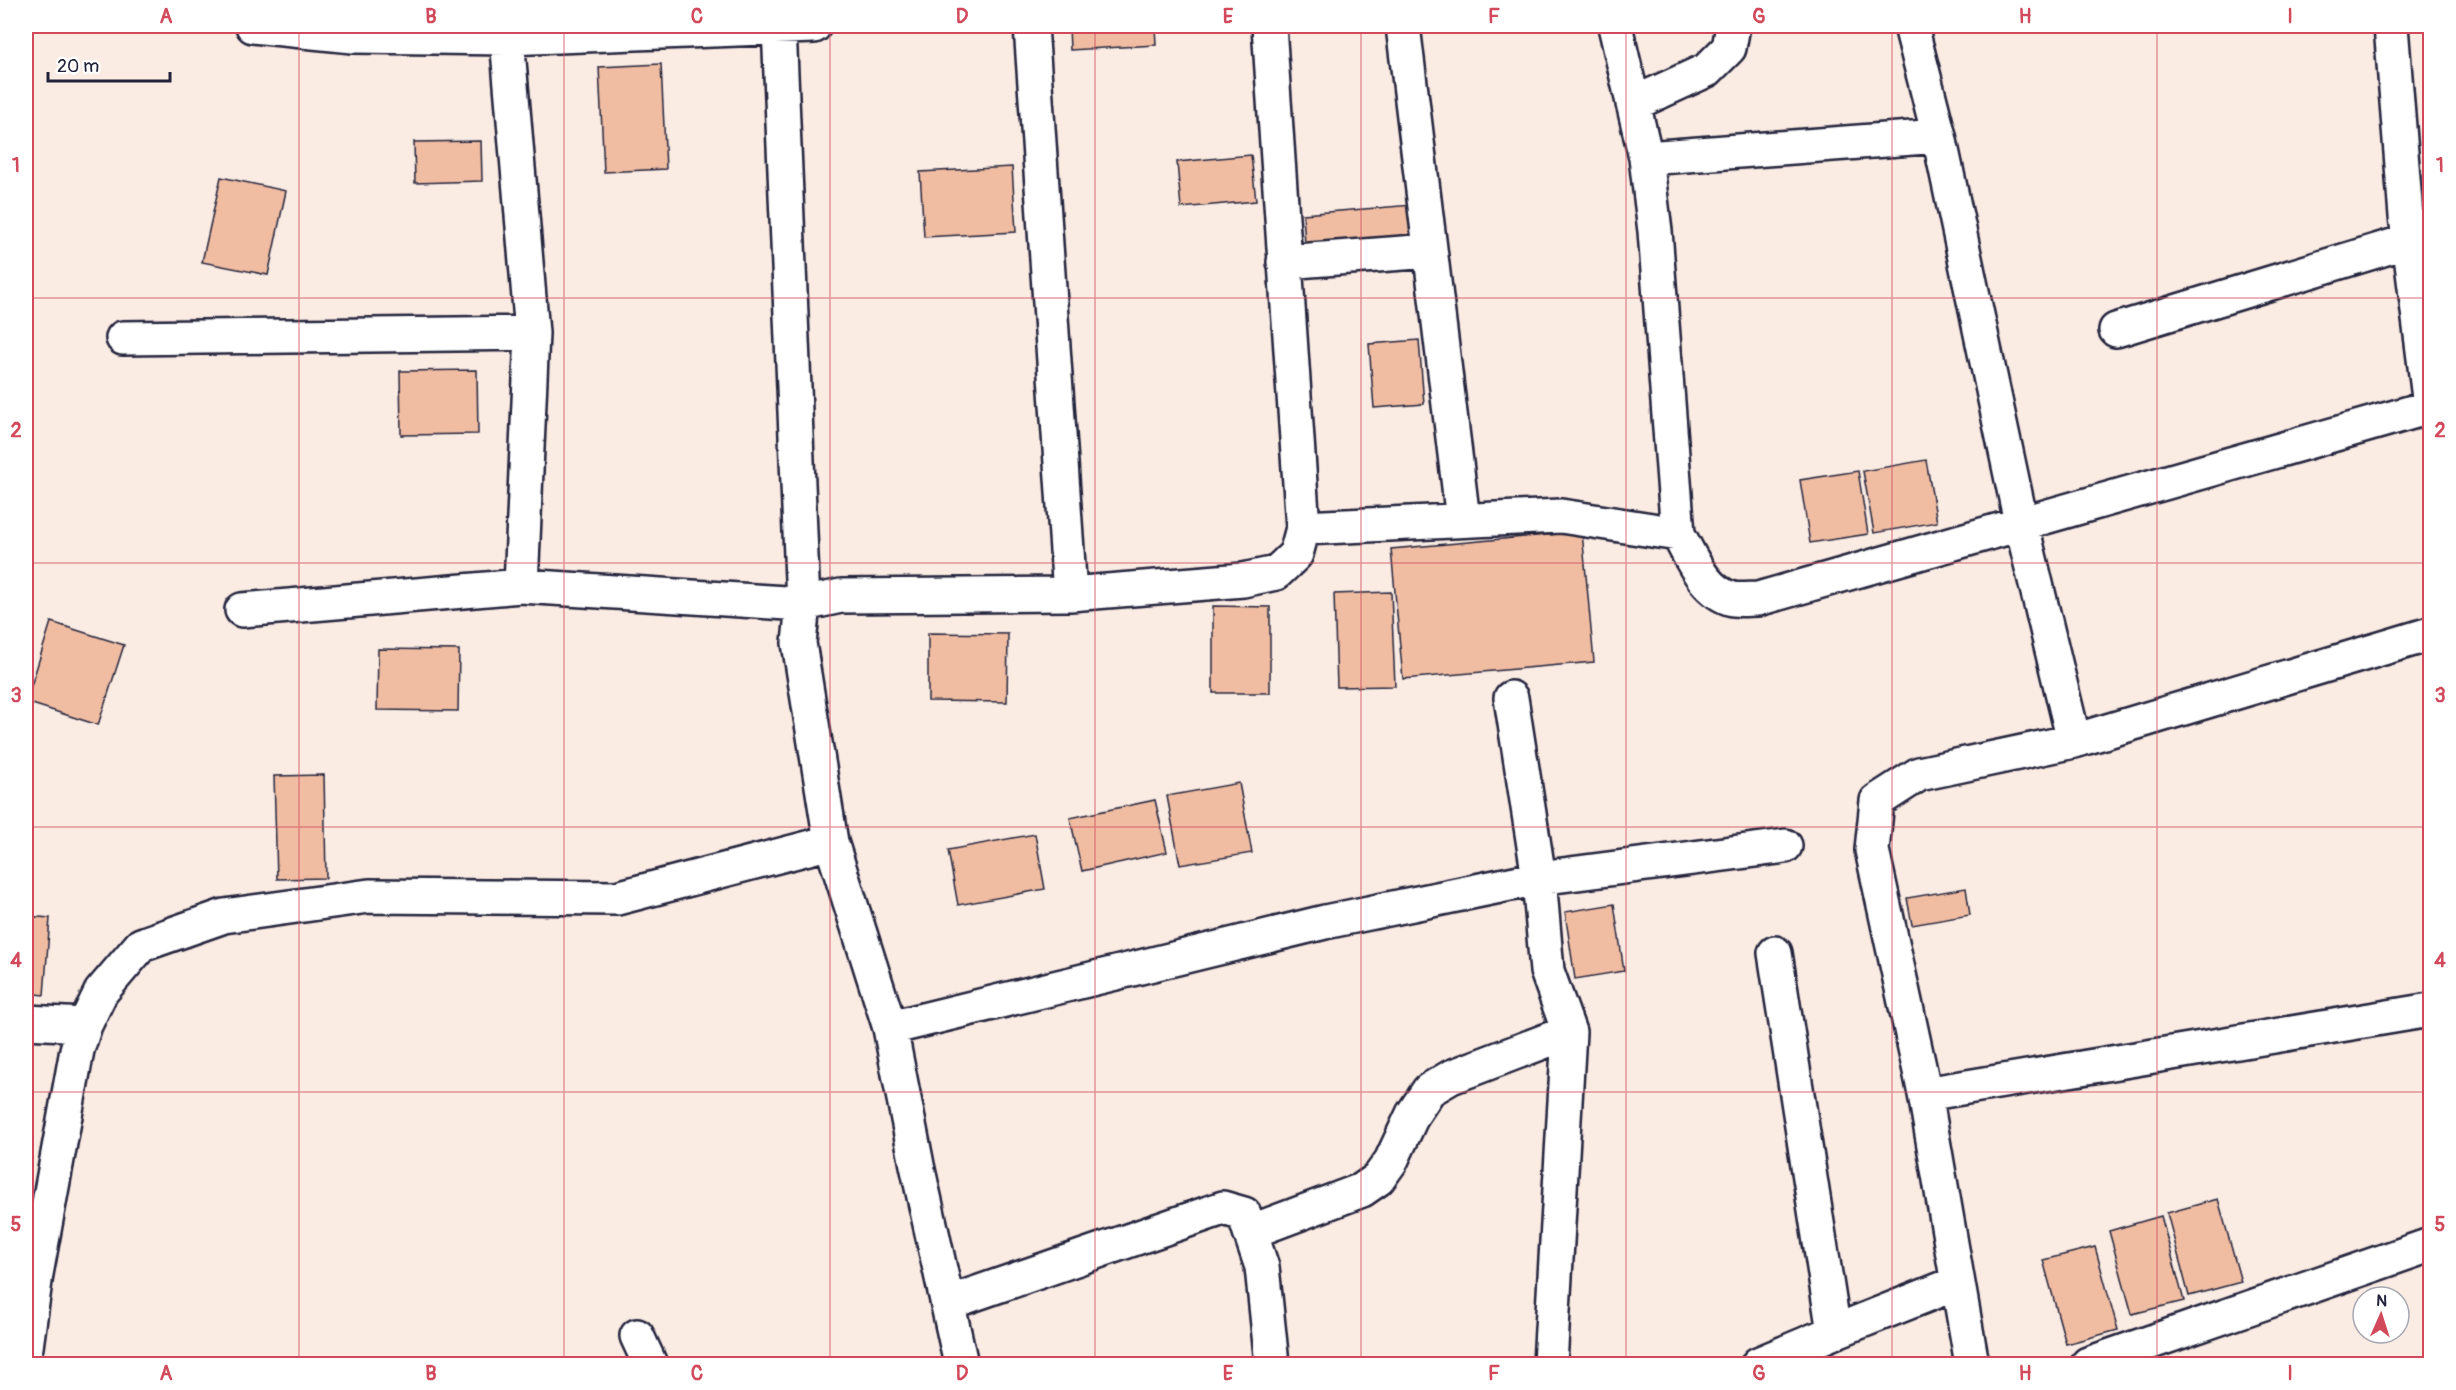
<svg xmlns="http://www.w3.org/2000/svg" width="2456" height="1390" viewBox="0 0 2456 1390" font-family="Pangolin,sans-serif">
<rect width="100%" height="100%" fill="#faebe3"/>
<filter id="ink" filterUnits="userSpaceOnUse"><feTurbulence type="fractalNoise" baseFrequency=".0167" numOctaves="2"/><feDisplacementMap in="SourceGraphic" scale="12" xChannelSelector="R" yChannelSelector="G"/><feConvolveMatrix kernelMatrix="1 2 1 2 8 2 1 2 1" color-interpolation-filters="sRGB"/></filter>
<g filter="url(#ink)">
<path fill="#f0bda2" stroke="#22223b" stroke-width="1.5" d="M1069,26H1155L1156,45L1070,50Z
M661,64L666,169L604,172L599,67Z
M481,141L482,181L415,183L414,142Z
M1251,155L1256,201L1181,208L1177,162Z
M1012,167L1016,232L924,237L920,172Z
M221,177L286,191L268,275L202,262Z
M1413,205L1416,234L1305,244L1303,214Z
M1419,340L1424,404L1374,408L1369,344Z
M477,370L478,434L401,435L400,371Z
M1926,460L1937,522L1874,533L1863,471Z
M1858,471L1868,534L1810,543L1800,480Z
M1582,532L1594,662L1403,679L1391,549Z
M1391,592L1395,686L1337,687L1334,594Z
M1213,606L1270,607V693H1213Z
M51,622L124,645L98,725L26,702Z
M928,633L1008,634L1007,702L928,701Z
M378,649L459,650L458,711L377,710Z
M324,775L326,878L277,879L274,776Z
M1239,783L1252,853L1180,865L1167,796Z
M1155,800L1167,852L1082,871L1070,818Z
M1035,834L1045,889L958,905L948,850Z
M1966,888L1970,915L1912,925L1907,898Z
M1614,904L1624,971L1575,979L1565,912Z
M26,916L50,918L44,995L26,993Z
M2218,1199L2241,1282L2189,1296L2167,1213Z
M2161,1216L2184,1301L2132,1314L2109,1231Z
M2095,1247L2118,1330L2066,1344L2043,1260Z"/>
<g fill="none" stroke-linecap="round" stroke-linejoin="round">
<defs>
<path id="minor" d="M253,26L353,36L507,38L814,26
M506,26L532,333L521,586L803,604L779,26
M1031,26L1070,594
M1403,26L1463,520
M1615,26L1646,158L1655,231L1678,534C1691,557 1704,592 1733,599C1740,600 1750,599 1758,599L2430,407
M1911,26L1939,136L2021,522L2074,741
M2391,26L2406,216L2430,406
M1633,104L1707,70L1729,48L1733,26
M1646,158L1939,136
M1284,262L1430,251
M2116,330L2409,241
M123,338L532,333
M1303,528L1561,516L1678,534
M242,610L521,586
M1511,698L1539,878L1547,971L1569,1032L1550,1364
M1775,953L1834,1332
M26,1022L85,1025
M890,1028L1325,922L1539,878L1785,846
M1925,1094L2430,1010
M1250,1232L1362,1190L1378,1179L1391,1161L1413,1114L1429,1090L1451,1077L1569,1032
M948,1303L1223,1208L1244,1214L1262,1267L1272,1364
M637,1336L650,1364
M26,1347L36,1274L77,1050L85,1025L101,992L141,945L224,916L369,896L617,898L831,842
M961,1364L917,1165L890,1028L831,842L799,643L803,604L841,596L1070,594L1243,580L1276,573L1296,554L1303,528L1269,26
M1758,1364L1834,1332L1957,1283
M1972,1364L1925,1094L1872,850L1877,801L1919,774L2074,741L2430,634
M2088,1364L2430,1245"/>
</defs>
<use href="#minor" stroke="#22223b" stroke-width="38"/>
<use href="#minor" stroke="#fff" stroke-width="33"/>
</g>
</g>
<path fill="none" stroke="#d1495b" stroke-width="1.5" stroke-opacity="0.55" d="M299,26V1364M564,26V1364M830,26V1364M1095,26V1364M1361,26V1364M1626,26V1364M1892,26V1364M2157,26V1364M26,298H2430M26,563H2430M26,827H2430M26,1092H2430"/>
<rect width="2456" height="1390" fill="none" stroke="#fff" stroke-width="66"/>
<g transform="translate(2381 1315) rotate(3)"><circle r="28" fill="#ffffff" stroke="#a7a7b1" stroke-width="1.5"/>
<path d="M0-4.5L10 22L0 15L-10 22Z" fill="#d1495b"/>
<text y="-9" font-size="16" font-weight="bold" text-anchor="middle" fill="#22223b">N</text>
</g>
<path d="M48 72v9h122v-9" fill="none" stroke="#22223b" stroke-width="3"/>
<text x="57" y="72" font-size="18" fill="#22223b" stroke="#ffffff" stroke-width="4.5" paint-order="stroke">20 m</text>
<rect x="33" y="33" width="2390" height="1324" fill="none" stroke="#d1495b" stroke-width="2"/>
<g font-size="20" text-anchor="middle" font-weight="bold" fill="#d1495b">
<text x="166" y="23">A</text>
<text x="431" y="23">B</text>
<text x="697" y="23">C</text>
<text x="962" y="23">D</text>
<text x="1228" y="23">E</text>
<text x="1494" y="23">F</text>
<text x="1759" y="23">G</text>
<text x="2025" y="23">H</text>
<text x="2290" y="23">I</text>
<text x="16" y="172">1</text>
<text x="2440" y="172">1</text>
<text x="16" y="437">2</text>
<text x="2440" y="437">2</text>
<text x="16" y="702">3</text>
<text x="2440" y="702">3</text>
<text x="16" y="967">4</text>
<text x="2440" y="967">4</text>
<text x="16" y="1231">5</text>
<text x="2440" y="1231">5</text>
<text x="166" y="1380">A</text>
<text x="431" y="1380">B</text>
<text x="697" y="1380">C</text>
<text x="962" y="1380">D</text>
<text x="1228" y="1380">E</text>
<text x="1494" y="1380">F</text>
<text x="1759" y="1380">G</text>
<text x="2025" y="1380">H</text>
<text x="2290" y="1380">I</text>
</g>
</svg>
